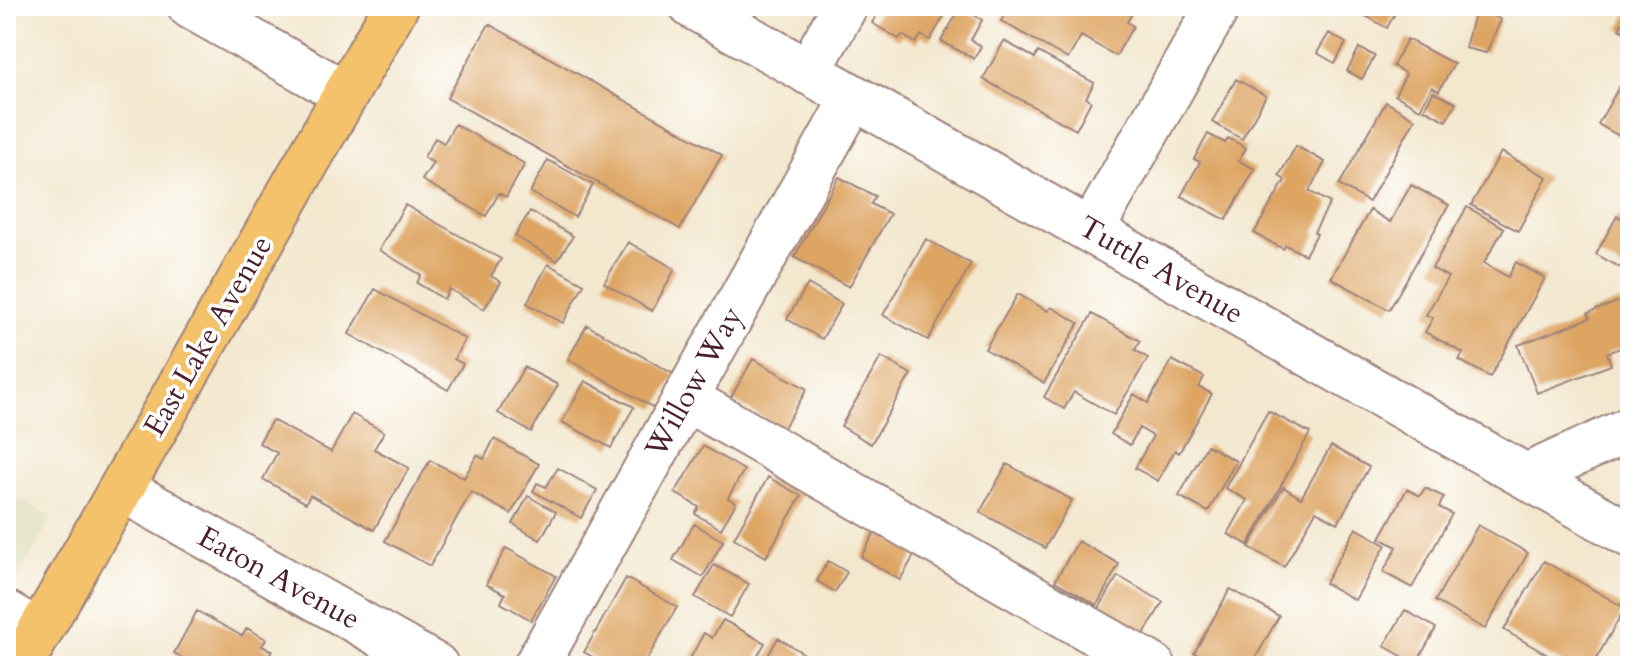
<svg xmlns="http://www.w3.org/2000/svg" width="1636" height="672" viewBox="0 0 1636 672" font-family="Cardo,serif">
<rect width="100%" height="100%" fill="#fff"/>
<filter id="ink" filterUnits="userSpaceOnUse"><feTurbulence type="fractalNoise" baseFrequency=".0125" numOctaves="2"/><feDisplacementMap in="SourceGraphic" scale="16" xChannelSelector="R" yChannelSelector="G"/><feConvolveMatrix kernelMatrix="1 2 1 2 8 2 1 2 1" color-interpolation-filters="sRGB"/></filter>
<filter id="wash" filterUnits="userSpaceOnUse"><feTurbulence type="fractalNoise" baseFrequency=".006" numOctaves="4" result="noise"/><feDisplacementMap in="SourceGraphic" scale="32" xChannelSelector="R" yChannelSelector="G"/><feGaussianBlur stdDeviation="1.8" result="paint"/><feColorMatrix in="noise" values="0 0 0 0 0 0 0 0 0 0 0 0 0 0 0 0 0 1.4 0 .05"/><feComposite in="paint" operator="in"/></filter>
<g filter="url(#wash)">
<rect width="100%" height="100%" fill="#f3e7ce"/>
<path fill="#dfddbb" d="M6,492L52,517L6,598Z"/>
<g id="blocks">
<path fill="#dda462" d="M882,6H950L930,40L921,35L916,43L902,35L899,39L872,23Z
M1010,6H1132L1135,8L1127,22L1133,26L1116,56L1081,36L1068,59L1001,21Z
M1348,6H1399L1387,28Z
M1476,6L1501,20L1486,53L1465,48Z
M961,7L982,20L971,40L981,46L974,59L941,41Z
M1630,9V35L1619,29Z
M489,24L722,155L680,229L447,98Z
M1329,33L1346,43L1335,63L1317,53Z
M1407,39L1454,64L1439,91L1432,87L1420,109L1395,95L1406,74L1393,66Z
M1004,41L1035,58L1038,52L1094,83L1086,98L1091,101L1076,130L983,79Z
M1359,48L1375,56L1362,79L1347,71Z
M1236,79L1266,96L1242,139L1212,122Z
M1619,87L1630,93V142L1598,124Z
M1433,92L1456,103L1446,121L1424,109Z
M1386,102L1415,119L1369,202L1339,185Z
M455,124L525,164L506,197L499,193L486,216L422,180L433,163L424,157L435,138L444,143Z
M1208,134L1225,143L1228,138L1246,148L1239,161L1255,169L1226,220L1181,196L1200,162L1194,159Z
M1296,146L1325,162L1309,191L1330,203L1314,232L1317,234L1305,255L1286,245L1283,249L1254,233L1285,180L1279,176Z
M1501,152L1547,177L1518,231L1471,205Z
M548,160L593,185L575,217L530,192Z
M839,177L875,196L871,204L890,214L849,287L794,257Z
M1411,185L1449,205L1389,310L1331,278L1370,210L1390,222Z
M405,205L501,259L491,276L501,282L484,309L449,289L444,299L417,283L421,275L379,250Z
M1467,207L1504,228L1484,263L1508,277L1516,262L1545,278L1490,377L1459,360L1463,353L1425,332L1433,318L1426,315L1448,277L1432,268Z
M1630,210V273L1596,254L1617,216L1625,220Z
M530,211L573,236L557,261L515,236Z
M926,239L971,264L928,340L883,315Z
M628,242L675,269L652,311L604,283Z
M548,264L584,284L563,323L527,303Z
M808,284L842,304L822,339L787,319Z
M375,289L465,339L454,359L463,364L448,390L349,334Z
M1018,294L1048,311L1051,307L1079,323L1044,383L985,349Z
M1620,301L1630,327V344L1607,353L1611,365L1537,393L1518,345L1590,318L1588,313Z
M1092,314L1140,341L1135,350L1148,358L1114,415L1074,392L1064,409L1044,397Z
M587,325L675,375L656,409L568,359Z
M881,357L911,374L871,444L841,426Z
M753,359L807,389L783,429L730,399Z
M1172,360L1204,377L1199,387L1212,394L1179,453L1175,450L1158,481L1135,468L1153,436L1139,428L1130,445L1111,434L1134,394L1148,403Z
M524,367L558,385L531,432L498,413Z
M585,381L634,407L611,448L562,422Z
M1268,411L1310,433L1248,545L1228,534L1247,500L1225,488Z
M352,414L384,432L374,449L409,468L374,530L310,495L306,503L263,479L277,453L259,443L272,420L331,452Z
M494,439L539,464L511,514L471,492L430,566L385,541L430,460L464,478L477,455L484,459Z
M1207,445L1236,461L1208,512L1179,496Z
M703,446L744,470L728,498L736,503L721,529L695,514L699,507L675,493Z
M1331,446L1369,467L1338,523L1316,511L1284,567L1249,547L1283,487L1301,498Z
M1007,464L1072,500L1045,548L980,512Z
M558,468L597,490L581,518L533,491L537,483L546,487Z
M768,477L801,496L766,557L734,538Z
M1425,488L1444,497L1439,507L1452,514L1412,588L1383,572L1397,547L1380,538L1407,489L1420,496Z
M528,496L556,512L540,540L513,524Z
M694,524L723,541L703,577L673,560Z
M1478,525L1528,553L1485,629L1435,601Z
M1356,528L1386,545L1355,600L1325,583Z
M876,530L915,554L900,580L861,557Z
M1078,541L1119,564L1097,605L1055,581Z
M506,548L556,576L531,620L501,603L505,594L486,584Z
M828,561L847,572L835,592L817,581Z
M1544,561L1625,608L1592,666H1567L1504,630Z
M714,565L749,584L730,617L695,597Z
M1118,576L1163,602L1143,636L1098,610Z
M626,578L677,607L643,666H609L584,652Z
M1230,589L1279,616L1251,666H1219L1194,653Z
M1405,610L1436,628L1416,664L1384,646Z
M197,611L242,636L247,628L266,639L262,646L272,651L264,666H178L183,658L174,653Z
M723,620L765,643L752,666H686L704,633L712,638Z
M778,638L803,653L795,666H762Z
M1630,645V666H1618Z"/>
</g>
</g>
<g filter="url(#ink)">
<use href="#blocks" fill-opacity="0" stroke="#9e837c" stroke-width="2"/>
<g fill="none" stroke-linecap="round" stroke-linejoin="round">
<defs>
<path id="minor" d="M190,6L346,94
M692,6L1630,535
M808,72L845,6
M1091,231L1218,6
M685,398L1153,666
M1526,476L1630,429
M122,489L436,666
M6,613L39,632
M536,666L853,98"/>
<path id="major" d="M20,666L396,6"/>
</defs>
<use href="#minor" stroke="#9e837c" stroke-width="48"/>
<use href="#major" stroke="#9e837c" stroke-width="48"/>
<use href="#minor" stroke="#fff" stroke-width="44"/>
<use href="#major" stroke="#f3c26a" stroke-width="44"/>
</g>
</g>
<g text-anchor="middle" dominant-baseline="central" stroke-width="7" stroke-linejoin="round" paint-order="stroke">
<g font-size="30" fill="#4a1f2b" stroke="#fff">
<text transform="translate(1161 270) rotate(30)">Tuttle Avenue</text>
<text transform="translate(208 336) rotate(-60)">East Lake Avenue</text>
<text transform="translate(694 382) rotate(-61)">Willow Way</text>
<text transform="translate(279 578) rotate(29)">Eaton Avenue</text>
</g>
</g>
<rect width="1636" height="672" fill="none" stroke="#fff" stroke-width="32"/>
</svg>
